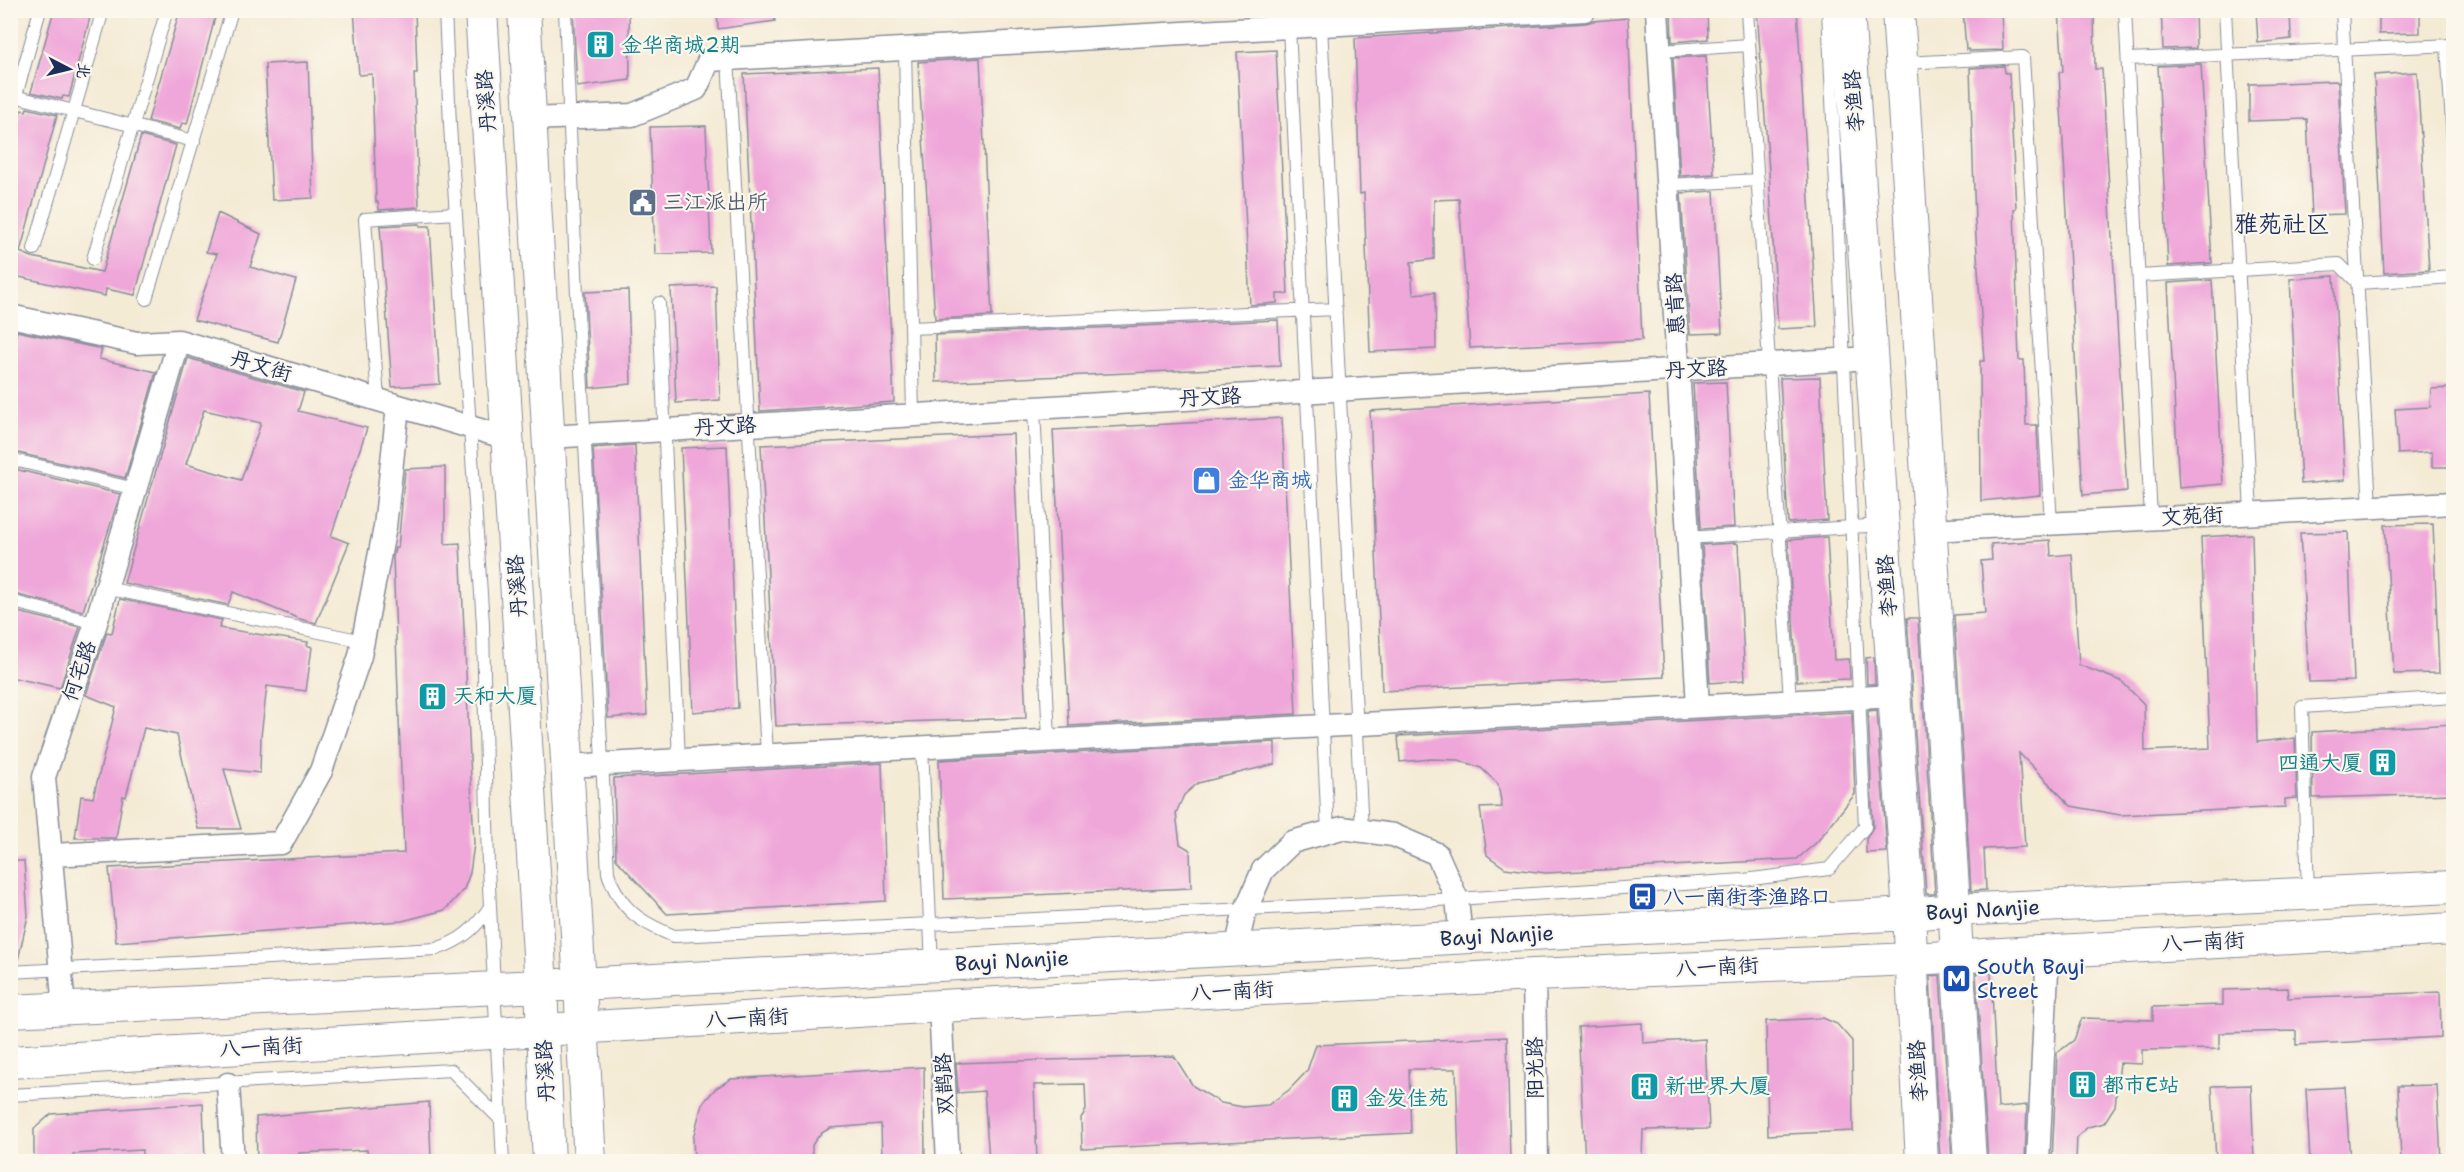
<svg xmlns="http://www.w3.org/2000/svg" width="2464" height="1172" viewBox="0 0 2464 1172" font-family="'Shantell Sans','LXGW WenKai TC',sans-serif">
<rect width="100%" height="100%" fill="#fbf7ec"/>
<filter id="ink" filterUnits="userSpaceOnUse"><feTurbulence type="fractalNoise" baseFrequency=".0167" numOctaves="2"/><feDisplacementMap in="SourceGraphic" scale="12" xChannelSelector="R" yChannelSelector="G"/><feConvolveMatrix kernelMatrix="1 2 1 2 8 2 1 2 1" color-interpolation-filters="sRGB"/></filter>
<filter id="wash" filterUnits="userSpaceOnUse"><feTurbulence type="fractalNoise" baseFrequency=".008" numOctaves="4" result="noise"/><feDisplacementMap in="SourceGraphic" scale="24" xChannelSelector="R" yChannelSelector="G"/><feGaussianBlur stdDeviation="1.35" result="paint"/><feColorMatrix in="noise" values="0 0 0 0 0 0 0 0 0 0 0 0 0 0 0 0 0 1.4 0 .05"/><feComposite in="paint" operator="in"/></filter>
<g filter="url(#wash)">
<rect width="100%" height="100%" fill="#f4ebd5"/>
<g id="blocks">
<path fill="#efa6d9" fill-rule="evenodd" d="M54,10H92L69,97L63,96L62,99L31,92Z
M180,10H217L187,124L182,123L180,129L148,121Z
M354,10H415L417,73H414L419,207L379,210L378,202H376L372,74L359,75Z
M573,10H629L630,80L577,87Z
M717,10H774L775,21L718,29Z
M1671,10H1707L1708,39L1672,42Z
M1757,10H1797L1817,327L1778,329L1769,171Z
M1963,10H2001L2003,50L1969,51V49L1966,50Z
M2059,10H2094L2095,69H2102L2127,491L2083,495L2059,72H2063Z
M2161,10H2195L2196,48L2163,49Z
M2256,10H2290L2291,39L2258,43Z
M2379,10H2420V33L2379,34Z
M1628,18L1642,340L1470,348L1459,199L1434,200V259L1411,262L1413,294L1435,292L1436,349L1370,352L1364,193L1360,194L1355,38L1586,23L1593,21Z
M1276,50L1288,294H1277V303L1250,305L1237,52Z
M1706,56L1714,174L1680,176L1673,58Z
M980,58L992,316L935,319L918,62Z
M308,62L313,198L272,200L265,64Z
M2201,64L2212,263L2168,266L2158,66Z
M2004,66L2005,73H2009L2016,208L2014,209L2019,360H2024L2026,425H2037L2040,495L1981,501L1980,361H1984L1975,222L1970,68Z
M878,68L894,402L760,411L744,74Z
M2417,72L2429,270L2384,273L2374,75Z
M2338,81L2345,214L2312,215L2307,119L2249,121V84Z
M27,108L57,115L20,252L32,257L102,272L141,136L176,145L135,295L106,289L105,296L10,275V148L21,110L26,111Z
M706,126L711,253L655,254L650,127Z
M1714,191L1722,333L1690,334L1681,193Z
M218,213L261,234L250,267L296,280L278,342L194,320L217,254L206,252Z
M420,224V226H430L440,384L392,387L380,226Z
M2334,276L2345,480L2301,484L2290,279Z
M2212,280L2223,484L2179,488L2168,283Z
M716,286L720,400L676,403L671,288Z
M628,290L631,384L590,388L585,292Z
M1278,320L1280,366L936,382L935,335Z
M17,331L102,349L99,359L156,372L125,478L10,451V356Z
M188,358L304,392L298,411L367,428L331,536L349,543L316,623L300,619L233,592L228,605L124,583ZM204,410L261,423L241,480L186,464Z
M1820,377L1827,520L1788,523L1780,378Z
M1726,382L1734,527L1701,529L1693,383Z
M2454,388V467H2432V452L2398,454L2395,409L2430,407L2431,389Z
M1649,394L1664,677L1382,691L1370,411Z
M1282,418L1296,714L1069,726L1053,430Z
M1013,434L1026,718L776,726L761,445Z
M635,445L647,715L608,718L593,448Z
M727,446L738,708L693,712L681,448Z
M445,467V544L460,543L474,844L470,873L464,889L445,910L402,921L116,942L109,868L404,853L393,557L395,548H398L405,469Z
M10,468L120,494L83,611L10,593Z
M2433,524L2439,673L2394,674L2385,525Z
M2348,532L2354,681L2309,682L2300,533Z
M2252,534L2257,742L2295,738L2297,798L2285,799V807L2120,815L2071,806L2019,753L2025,847L1984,849L1986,890L1971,891L1954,615L1985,613L1981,561L1992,560L1991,544L2050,540L2051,556L2072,554L2079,665L2121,681L2144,704L2145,751L2210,748L2201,537Z
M1827,537L1834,660L1849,659L1850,679L1797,681L1788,540Z
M1735,543L1738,544L1745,680L1710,683L1702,545Z
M120,599L222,620L219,628L308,642L307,645L312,647L306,691L267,686L261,736L260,773L224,769L241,829H198L177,735L144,728L126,797L123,796L116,838H75L81,796L93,798L116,707L86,695L107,632L112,633Z
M10,610L80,627L60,688L10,677Z
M1907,618H1918L1935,894H1926Z
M1874,657L1875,684H1867L1866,658Z
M1877,710L1887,852L1866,853V839L1873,827L1868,711Z
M1852,712L1855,794L1817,842L1797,859L1546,873L1505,868L1487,855L1480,808L1502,807L1498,784L1481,768L1459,760L1431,759L1400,762L1398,736Z
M2454,724V794L2313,798L2312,732Z
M1275,742V764L1198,783L1184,795L1176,813L1180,844L1190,850L1191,888L944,899L939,760Z
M882,763L886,901L667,914L616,859L614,778Z
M10,861H24L28,916L18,960L10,959Z
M1976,973H1991L1998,1108L2027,1105L2025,1161H1988Z
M1940,975L1952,1161H1940L1930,976Z
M2287,988L2288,998L2440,992L2441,1037L2296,1045V1031L2219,1033V1049L2142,1050V1064L2120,1063L2115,1106L2104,1123L2088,1127L2077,1137L2076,1161H2052L2057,1053L2074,1040L2082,1018L2153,1020V1007L2223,1005V990Z
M1823,1018L1837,1024L1852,1041L1853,1131L1768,1135L1766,1021Z
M1642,1023L1643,1043L1705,1039L1709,1129L1643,1130L1642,1158L1585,1161L1578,1027Z
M1507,1037L1510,1160L1459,1161L1456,1069H1409L1411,1133L1082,1149L1081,1118L1086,1110L1085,1084L1034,1085L1037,1161H989L984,1091L958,1093L956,1063L1174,1056L1193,1086L1221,1103L1243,1107L1268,1105L1289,1090L1307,1071L1316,1045Z
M924,1067L925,1161H882L881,1124L830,1128L820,1134L812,1145V1161H694L693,1138L702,1104L716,1088L731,1079Z
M2251,1085L2254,1161H2216L2212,1086Z
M2437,1085L2441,1161H2401L2398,1086Z
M2345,1087L2350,1161H2310L2306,1089Z
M429,1102L431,1161H368L367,1150L299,1153V1161H257L256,1117Z
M203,1103L205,1161H142V1150L73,1154L74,1161H34V1129L51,1114Z"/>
</g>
</g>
<g filter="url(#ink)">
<use href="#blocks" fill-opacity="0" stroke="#888d9a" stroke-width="1.5"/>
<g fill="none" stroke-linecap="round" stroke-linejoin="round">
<defs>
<path id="service" d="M445,10L450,125L483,624L488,867L503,1162
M565,10L577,295L608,873C620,910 640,922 674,936L1457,899L1744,880L1829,869L1865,827L1828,10
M1747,10L1790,701
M2125,10L2151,519
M2225,10L2251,513
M2342,10L2370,507
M1321,25L1362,831
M1289,27L1328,832
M2447,45L2454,157
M905,49L913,415
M1660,51L1749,45
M728,59L767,755
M2128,59L2454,45
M1903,63L2023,57L2051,524
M10,95L194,141
M10,117L40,10
M1668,185L1758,180
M34,249L103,10
M93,259L167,10
M2139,276L2339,264L2358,283L2454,277
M146,299L232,10
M659,303L679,760
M911,328L1336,309
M378,400L365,219L456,213
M1034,408L1049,740
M10,459L135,489
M1688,538L1881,525
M106,588L363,641
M10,601L96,623
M922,747L932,965
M2308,893L2302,707L2454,697
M10,972L436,949C461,941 475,929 490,907
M10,1095L451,1070L501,1120"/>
<path id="minor" d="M1657,10L1698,706
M530,119L632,115L696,89L709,60L1585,10
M10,316L137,343L179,341L507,438
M549,437L1871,358
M1930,530L2454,503
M568,766L1895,696
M51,855L281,843L321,771L360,656L385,527L398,406
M1236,950L1244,914L1263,870L1292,842L1342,828L1393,835L1437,854L1457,899L1461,938
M1534,975L1537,1162
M940,1006L948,1162
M64,1009L44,777L96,623L179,341
M228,1084L233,1162
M2038,1162L2048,950"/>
<path id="secondary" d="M481,10L541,986L549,1162
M524,10L590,1162
M1848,10L1909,914L1922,1162
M1898,10L1970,1162
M10,1011L541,986L1909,914L1954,910L2454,887
M10,1062L940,1006L1534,975L1912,959L2454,929"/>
</defs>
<use href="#service" stroke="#888d9a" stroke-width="14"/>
<use href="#minor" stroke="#888d9a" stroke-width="25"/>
<use href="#secondary" stroke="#888d9a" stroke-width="34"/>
<use href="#service" stroke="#fff" stroke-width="12"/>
<use href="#minor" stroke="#fff" stroke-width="22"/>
<use href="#secondary" stroke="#fff" stroke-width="32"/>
</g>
</g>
<defs>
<symbol id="building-square" viewBox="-11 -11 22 22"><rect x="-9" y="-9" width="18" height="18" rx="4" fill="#0f9aa8" stroke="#fbf7ec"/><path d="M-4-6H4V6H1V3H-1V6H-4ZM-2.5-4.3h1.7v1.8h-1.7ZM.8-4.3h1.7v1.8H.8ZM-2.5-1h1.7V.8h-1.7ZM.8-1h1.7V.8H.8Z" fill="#fff"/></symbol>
<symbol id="civic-square" viewBox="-11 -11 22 22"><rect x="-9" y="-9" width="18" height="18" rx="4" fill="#5c6f8a" stroke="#fbf7ec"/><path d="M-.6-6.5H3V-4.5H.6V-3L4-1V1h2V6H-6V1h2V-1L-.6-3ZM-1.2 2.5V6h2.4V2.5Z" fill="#fff"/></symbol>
<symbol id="shop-square" viewBox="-11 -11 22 22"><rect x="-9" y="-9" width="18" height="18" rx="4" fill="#3f7fe0" stroke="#fbf7ec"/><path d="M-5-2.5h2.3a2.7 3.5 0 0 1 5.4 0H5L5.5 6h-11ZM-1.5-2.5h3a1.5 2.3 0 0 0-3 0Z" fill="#fff"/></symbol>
<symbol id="bus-square" viewBox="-11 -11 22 22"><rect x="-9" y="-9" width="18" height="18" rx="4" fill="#1a4fb4" stroke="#fbf7ec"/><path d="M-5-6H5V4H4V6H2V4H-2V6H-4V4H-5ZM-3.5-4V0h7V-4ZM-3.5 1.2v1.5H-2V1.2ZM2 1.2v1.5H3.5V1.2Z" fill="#fff"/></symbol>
<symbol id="metro-square" viewBox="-11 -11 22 22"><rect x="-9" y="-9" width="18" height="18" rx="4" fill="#1a4fb4" stroke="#fbf7ec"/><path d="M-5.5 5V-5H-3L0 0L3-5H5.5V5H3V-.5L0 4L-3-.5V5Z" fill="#fff"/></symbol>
</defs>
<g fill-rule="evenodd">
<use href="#building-square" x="584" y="28" width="33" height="33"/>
<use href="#civic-square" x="626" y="186" width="33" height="33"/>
<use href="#shop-square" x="1190" y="464" width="33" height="33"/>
<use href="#building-square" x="416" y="680" width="33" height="33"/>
<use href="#building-square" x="2366" y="746" width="33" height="33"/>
<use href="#bus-square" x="1626" y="880" width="33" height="33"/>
<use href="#metro-square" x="1940" y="962" width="33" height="33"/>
<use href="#building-square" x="2066" y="1068" width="33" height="33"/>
<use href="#building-square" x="1628" y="1070" width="33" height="33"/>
<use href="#building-square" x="1328" y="1082" width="33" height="33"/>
</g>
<g text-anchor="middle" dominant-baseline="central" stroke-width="4.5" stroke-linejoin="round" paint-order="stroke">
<g font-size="21" fill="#0d838f" stroke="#fbf7ec" text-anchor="start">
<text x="621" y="45">金华商城2期</text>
<text x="453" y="696">天和大厦</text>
<text x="2362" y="763" text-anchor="end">四通大厦</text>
<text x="2103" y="1085">都市E站</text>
<text x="1665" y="1086">新世界大厦</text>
<text x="1365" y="1098">金发佳苑</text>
</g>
<g font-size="21" fill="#1b2f5e" stroke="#fbf7ec">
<text transform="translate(486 101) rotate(-94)">丹溪路</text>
<text transform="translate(1854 101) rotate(-94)">李渔路</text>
<text transform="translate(1675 304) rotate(-93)">惠肯路</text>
<text transform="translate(261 366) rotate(16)">丹文街</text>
<text transform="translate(1696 369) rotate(-3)">丹文路</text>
<text transform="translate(1210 397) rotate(-3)">丹文路</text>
<text transform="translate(725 426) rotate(-3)">丹文路</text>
<text transform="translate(2192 516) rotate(-3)">文苑街</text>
<text transform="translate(517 586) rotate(-94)">丹溪路</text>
<text transform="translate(1887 586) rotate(-94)">李渔路</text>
<text transform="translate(79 671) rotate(-71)">何宅路</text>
<text transform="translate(1983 910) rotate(-3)">Bayi Nanjie</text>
<text transform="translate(1497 936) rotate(-3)">Bayi Nanjie</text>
<text transform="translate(2203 942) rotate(-3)">八一南街</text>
<text transform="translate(1012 961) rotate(-3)">Bayi Nanjie</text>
<text transform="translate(1717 967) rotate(-3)">八一南街</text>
<text transform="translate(1232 991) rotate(-3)">八一南街</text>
<text transform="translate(747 1018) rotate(-3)">八一南街</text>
<text transform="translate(261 1047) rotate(-3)">八一南街</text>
<text transform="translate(1535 1068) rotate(-91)">阳光路</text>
<text transform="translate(545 1071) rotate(-93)">丹溪路</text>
<text transform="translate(1918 1071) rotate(-93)">李渔路</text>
<text transform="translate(944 1084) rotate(-93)">双鹊路</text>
</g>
<g font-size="21" fill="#4e5e75" stroke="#fbf7ec" text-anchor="start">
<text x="663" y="202">三江派出所</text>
</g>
<g font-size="21" fill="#366cbe" stroke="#fbf7ec" text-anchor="start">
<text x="1228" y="480">金华商城</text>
</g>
<g font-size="21" fill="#164399" stroke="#fbf7ec" text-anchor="start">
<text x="1663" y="897">八一南街李渔路口</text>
<text x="1977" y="967">South Bayi<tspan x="1977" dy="24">Street</tspan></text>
</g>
<g font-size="24" fill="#1b2f5e" stroke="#fbf7ec">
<text x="2282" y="224">雅苑社区</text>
</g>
</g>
<rect width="2464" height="1172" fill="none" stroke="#fbf7ec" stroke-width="36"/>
<g transform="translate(69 69) rotate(97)" stroke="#fbf7ec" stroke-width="4.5" paint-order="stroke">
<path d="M0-4.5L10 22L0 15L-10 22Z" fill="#1b2f5e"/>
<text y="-9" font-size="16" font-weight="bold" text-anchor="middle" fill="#1b2f5e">北</text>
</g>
</svg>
